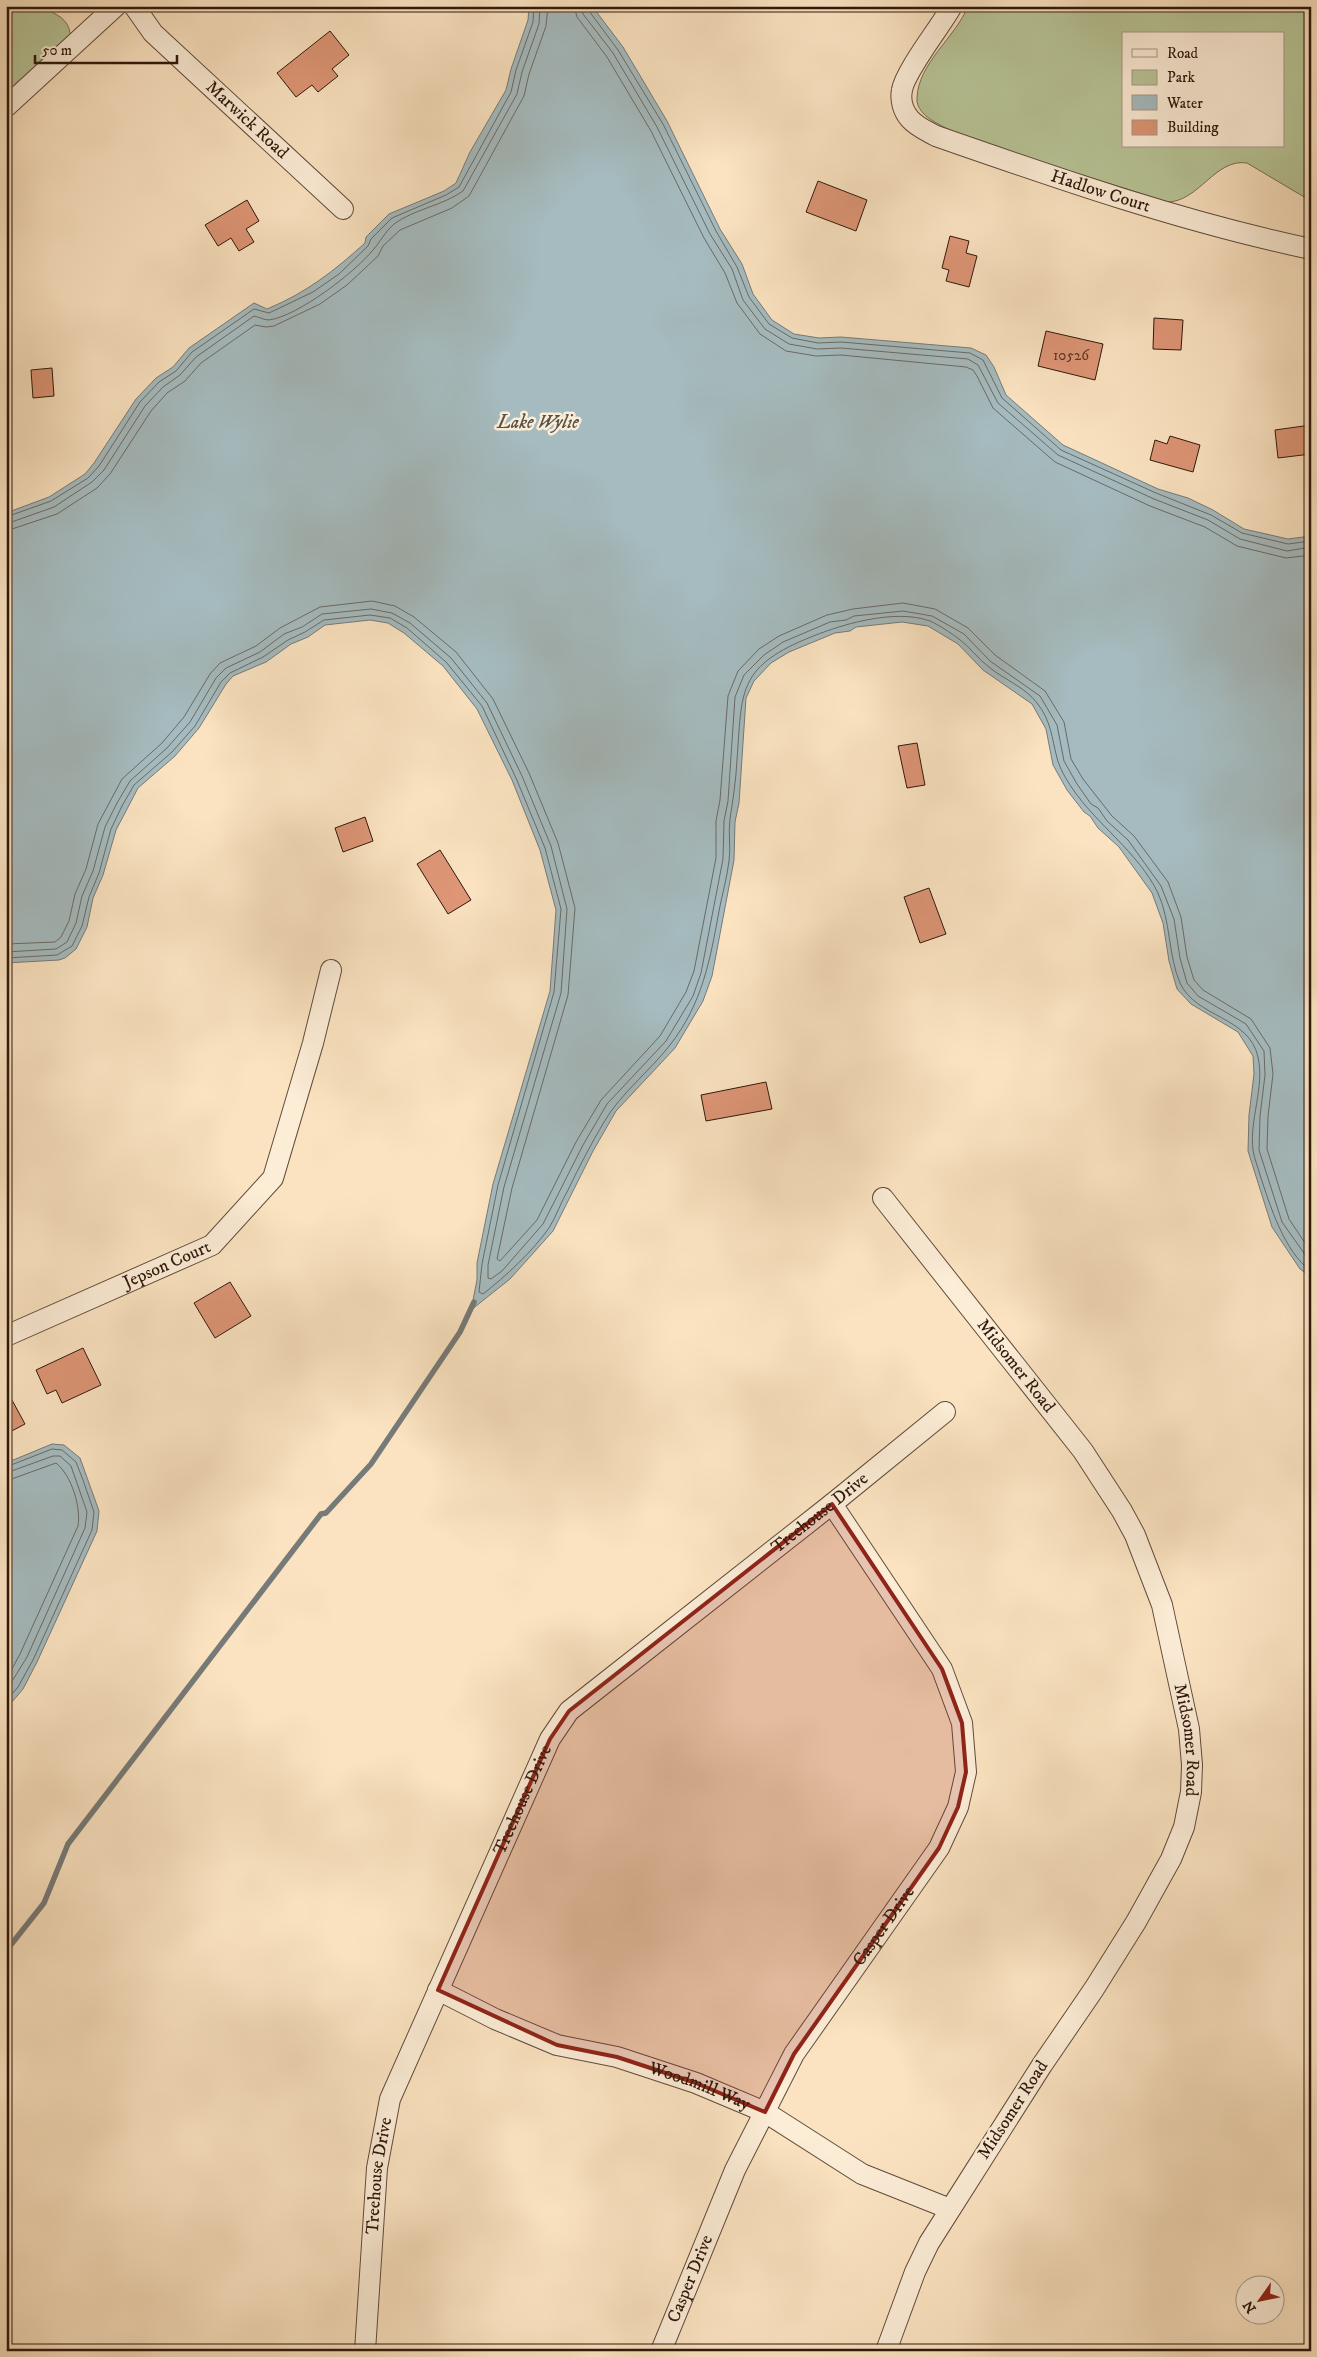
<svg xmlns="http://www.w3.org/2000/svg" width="1317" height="2357" viewBox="0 0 1317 2357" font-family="'IM FELL DW Pica',serif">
<rect width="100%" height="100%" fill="#fbe3c1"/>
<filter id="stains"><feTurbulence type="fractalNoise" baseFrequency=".004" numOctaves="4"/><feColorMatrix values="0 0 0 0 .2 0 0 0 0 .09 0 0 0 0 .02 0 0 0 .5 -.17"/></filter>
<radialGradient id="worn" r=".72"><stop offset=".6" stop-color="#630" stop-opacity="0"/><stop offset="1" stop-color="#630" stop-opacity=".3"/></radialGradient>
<path fill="#b8c598" stroke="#746e52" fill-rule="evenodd" d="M6,6C29,6 73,8 70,39L6,101Z
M968,6H1311V201L1247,163C1215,158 1199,202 1167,202C1124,188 1080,174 1036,161C1005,151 961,138 933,121C925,116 916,108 917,98C918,63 956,37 968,6ZM1123,34H1283V146H1123Z"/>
<path fill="#a5bbbf" stroke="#767a78" d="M529,6H592L623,47L667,121L720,229L742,264L753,294L772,320L794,334L819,338L841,337L971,348L986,355L994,367L1006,395L1063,445L1158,489L1188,498L1213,510L1244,529L1288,539L1311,536V1277L1300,1269L1272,1227L1248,1151L1249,1115L1254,1074L1253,1056L1238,1032L1191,1004L1177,989L1169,961L1163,923L1152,893L1119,847L1098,828L1090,816L1084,812L1067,790L1053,765L1046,729L1032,704L983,670L958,644L928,626L902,622L856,627L850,631L835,633L789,652L771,663L754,681L746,698L739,803L735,822L734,860L712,976L703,1001L675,1048L616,1111L593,1151L553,1231L510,1279L471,1310L477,1280V1263L493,1184L550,991L556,910L540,850L512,780L477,709L443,666L404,633L388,623L370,620L325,625L308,637L291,644L266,662L233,676L226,684L199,728L175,756L138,788L116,830L103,875L93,898L87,927L76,949L65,958L59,960L6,963V513L49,497L85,474L94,463L136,399L156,378L173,367L189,348L254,303L267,309C306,293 334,271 365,243L366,237L389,214L444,191L456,183L470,152L506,90L511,69L528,20Z
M52,1444L64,1445L80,1458L99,1511L97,1531L37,1662L23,1689L6,1709V1463Z"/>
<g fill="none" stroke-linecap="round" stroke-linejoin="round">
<path stroke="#6a6a66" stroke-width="1" d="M574,6L577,17L607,57L651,131L704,238L725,273L737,303L760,334L786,351L816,356L841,355L966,367L973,370L977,376L993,408L1055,462L1150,506L1205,527L1237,546L1286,558L1311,555
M582,6L583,14L613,53L657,127L710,234L732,269L743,300L765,329L789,344L817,349L841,348L968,359L978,365L998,403L1058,455L1154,499L1208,520L1240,539L1287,551L1311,547
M588,6L589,11L618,50L663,124L716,231L737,267L749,297L769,324L792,338L818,343L841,342L970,353L983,360L1002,398L1061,450L1156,493L1211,515L1242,533L1288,544L1311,541
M6,517L51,501L88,478L99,466L140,402L159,382L176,371L192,352L254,309L269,313L313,292L339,274L368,246L371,239L392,218L446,195L459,187L511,92L516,70L533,22L534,6
M6,524L54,507L92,482L104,470L145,406L163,387L180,375L196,357L254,316C259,317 264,320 269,320C298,316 354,273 373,250C380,242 385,232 394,224C414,209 442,206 463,191L517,94L522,72L539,24L540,6
M6,531L57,514L97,488L110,474L151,411L167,393L185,381L201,363L255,325L266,327L274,326L320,304L347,285L378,256L383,246L400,230L452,208L469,196L524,96L529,74L546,26L548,6
M6,944L55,942L61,937L69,921L75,894L86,869L98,824L122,779L162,743L184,717L210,674L220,663L256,646L280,628L320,607L372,601L395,606L414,617L456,652L493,699L529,773L558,843L575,908L568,995L512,1188L497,1259L500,1261L537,1220L576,1142L601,1100L660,1036L686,992L694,971L716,858V821L720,800L728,696L738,671L759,649L779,636L827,615L853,609L903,603L935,609L968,628L995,655L1045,691L1064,722L1071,759L1083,779L1112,816L1134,836L1168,882L1181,917L1187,957L1194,980L1203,990L1251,1019L1270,1048L1273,1074L1268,1116L1267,1149L1289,1219L1311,1252
M6,952L56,949L67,942L76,923L82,896L93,871L105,827L117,803L130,781L167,748L190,722L216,678L226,668L260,652L284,634L302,627L322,614L371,609L392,613L410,623L451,658L487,703L522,776L551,846L567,909L561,993L504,1187L488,1265V1278L491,1279L502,1271L543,1224L583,1145L607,1104L666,1041L693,996L701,973L723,859L724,821L728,801L735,697L744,675L764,655L783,642L830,622L846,620L854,616L903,611L932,616L964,634L990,661L1040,696L1057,725L1064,761L1077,784L1091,804L1098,808L1107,821L1128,840L1161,886L1174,919L1180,958L1187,983L1198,996L1246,1024L1264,1051L1265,1075L1260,1116L1259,1150L1282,1222L1311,1263
M6,958L57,955L72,946L82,926L89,897L99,873L111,829L122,806L134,785L172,752L195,726L221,682L230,673L263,657L288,640L305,632L324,620L370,615L390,618L407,628L446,662L482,706L516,778L545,848L561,909L554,992L498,1185L482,1264L479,1292L483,1294C506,1276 532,1252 549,1228C556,1217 561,1202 568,1190C579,1167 591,1144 604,1122C621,1093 649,1072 670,1045C702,1004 710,961 719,911C722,895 727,878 729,861C731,847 728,833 730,819C733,799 736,780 737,760C742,693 737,668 806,639C839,625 894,608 930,621C939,625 951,633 959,639C970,647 978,659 990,668C1004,679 1026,688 1037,703C1051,720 1052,739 1057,758C1060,769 1066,779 1072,788C1097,825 1138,852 1158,893C1171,922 1168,955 1180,983C1196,1018 1249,1016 1258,1057C1265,1087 1249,1120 1253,1150C1254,1158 1258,1167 1260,1175C1270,1205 1284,1252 1311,1271
M6,1467L52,1449L62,1450L76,1462L83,1480L94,1512L92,1530L33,1660L18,1687L6,1701
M6,1473L53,1456H60L71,1466L87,1512L85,1528L27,1657L6,1691
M6,1481L56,1463C72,1476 81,1507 78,1526L20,1654L6,1680"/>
<path stroke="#767a78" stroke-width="5.5" d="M6,1951L44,1903L68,1844L321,1514L326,1513L371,1464L460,1332L474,1302"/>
</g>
<path fill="#de9676" stroke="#2f180d" d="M330,31L349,55L332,69L338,76L318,92L312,85L296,97L277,73Z
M818,181L867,200L856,231L806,212Z
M247,200L259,221L246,229L254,242L239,251L231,238L218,246L205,225Z
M950,236L969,241L966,253L977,256L969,287L946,281L949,270L942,268Z
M1154,318L1183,320L1181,350L1153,349Z
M1046,331L1103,344L1095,380L1038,366Z
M52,368L54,396L33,398L31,370Z
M1311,425V454L1278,458L1275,430Z
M1170,436L1200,445L1193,472L1150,460L1155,440L1167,444Z
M917,743L925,785L907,788L898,746Z
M365,817L373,841L343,852L335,828Z
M440,850L471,900L448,914L417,864Z
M929,888L946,934L920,943L904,897Z
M766,1082L772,1109L706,1121L701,1095Z
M230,1282L251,1316L215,1338L194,1303Z
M83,1348L101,1385L62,1403L56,1390L47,1394L36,1370Z
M6,1389L25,1424L6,1434Z"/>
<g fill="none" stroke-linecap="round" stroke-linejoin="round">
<defs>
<g id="minor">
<path id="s1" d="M134,6L153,33L343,209"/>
<path id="s2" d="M952,6C941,26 905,71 902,90C900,100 903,111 910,119C917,127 927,131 936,136C1059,179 1183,222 1311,249"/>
<path d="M6,107L116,6"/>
<path id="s3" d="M883,1198L1083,1451L1122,1511L1135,1535L1162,1605L1189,1729L1192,1765L1191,1792L1184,1827L1171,1859L1136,1922L1094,1989L1042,2065L929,2243L915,2272L886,2351"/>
<path id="s4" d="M6,1336L212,1245L273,1178L313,1043L331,970"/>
<path id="s5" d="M438,1990L495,2019L557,2045L617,2057L696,2083L765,2112L862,2174L950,2209"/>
<path id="s6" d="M365,2351L377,2168L390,2099L550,1739L569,1711L832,1504L945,1412"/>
<path id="s7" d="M661,2351L735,2170L794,2054L939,1848L958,1807L966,1772L962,1723L942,1669L832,1504"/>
</g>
</defs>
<use href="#minor" stroke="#624b3a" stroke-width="22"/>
<use href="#minor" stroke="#fcedd7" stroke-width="20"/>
</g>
<path fill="#8f2418" fill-opacity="0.2" stroke="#8f2418" stroke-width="4" stroke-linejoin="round" d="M832,1504L942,1669L962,1723L966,1772L958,1807L939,1848L794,2054L765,2112L696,2083L617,2057L557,2045L438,1990L550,1739L569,1711Z"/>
<g text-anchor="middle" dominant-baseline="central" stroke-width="5" stroke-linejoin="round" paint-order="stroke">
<g font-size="15" fill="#5b3827">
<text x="1071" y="355">10526</text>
</g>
<g font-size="18" fill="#2f180d" stroke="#fcedd7">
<text stroke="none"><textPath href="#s1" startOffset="161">Marwick Road</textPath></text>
<text stroke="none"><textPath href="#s2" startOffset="334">Hadlow Court</textPath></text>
<text stroke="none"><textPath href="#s4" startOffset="176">Jepson Court</textPath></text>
<text stroke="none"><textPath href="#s3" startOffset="214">Midsomer Road</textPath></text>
<text stroke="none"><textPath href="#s6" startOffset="1001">Treehouse Drive</textPath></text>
<text stroke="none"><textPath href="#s3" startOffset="634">Midsomer Road</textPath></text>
<text stroke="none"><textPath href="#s6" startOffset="581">Treehouse Drive</textPath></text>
<text stroke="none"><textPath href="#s7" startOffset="482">Casper Drive</textPath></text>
<text stroke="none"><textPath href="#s5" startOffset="280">Woodmill Way</textPath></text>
<text transform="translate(1013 2110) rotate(-57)">Midsomer Road</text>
<text stroke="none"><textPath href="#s6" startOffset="176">Treehouse Drive</textPath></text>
<text stroke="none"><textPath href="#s7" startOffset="78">Casper Drive</textPath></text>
</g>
<g font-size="19" font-style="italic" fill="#58514b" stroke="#fcedd7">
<text x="538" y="422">Lake Wylie</text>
</g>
</g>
<rect width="1317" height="2357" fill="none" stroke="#fbe3c1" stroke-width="25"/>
<rect x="8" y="8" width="1302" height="2342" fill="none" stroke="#2f180d" stroke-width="2.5"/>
<rect x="12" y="12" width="1292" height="2332" fill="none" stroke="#2f180d"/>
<rect x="1122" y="32" width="162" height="115" fill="#fcedd7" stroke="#aa9886"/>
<rect x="1132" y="49" width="25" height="8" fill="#fcedd7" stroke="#aa9886"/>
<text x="1167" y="58" font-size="15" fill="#2f180d">Road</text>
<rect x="1132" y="70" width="25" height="15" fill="#b8c598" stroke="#aa9886"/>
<text x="1167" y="82" font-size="15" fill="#2f180d">Park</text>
<rect x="1132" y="95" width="25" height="15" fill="#a5bbbf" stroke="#aa9886"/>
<text x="1167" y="108" font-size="15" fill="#2f180d">Water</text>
<rect x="1132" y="120" width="25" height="15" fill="#de9676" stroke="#aa9886"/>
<text x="1167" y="132" font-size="15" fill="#2f180d">Building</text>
<g transform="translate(1260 2300) rotate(237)"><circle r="24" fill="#fcedd7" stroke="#aa9886"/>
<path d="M0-4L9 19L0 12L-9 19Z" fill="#8f2418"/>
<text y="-8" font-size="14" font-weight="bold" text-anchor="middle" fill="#2f180d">N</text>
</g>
<path d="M35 55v8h142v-8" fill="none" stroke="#2f180d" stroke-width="2.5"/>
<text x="42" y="55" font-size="15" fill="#2f180d" stroke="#fcedd7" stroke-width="4" paint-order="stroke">50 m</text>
<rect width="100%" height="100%" filter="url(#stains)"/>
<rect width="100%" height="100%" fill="url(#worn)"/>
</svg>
